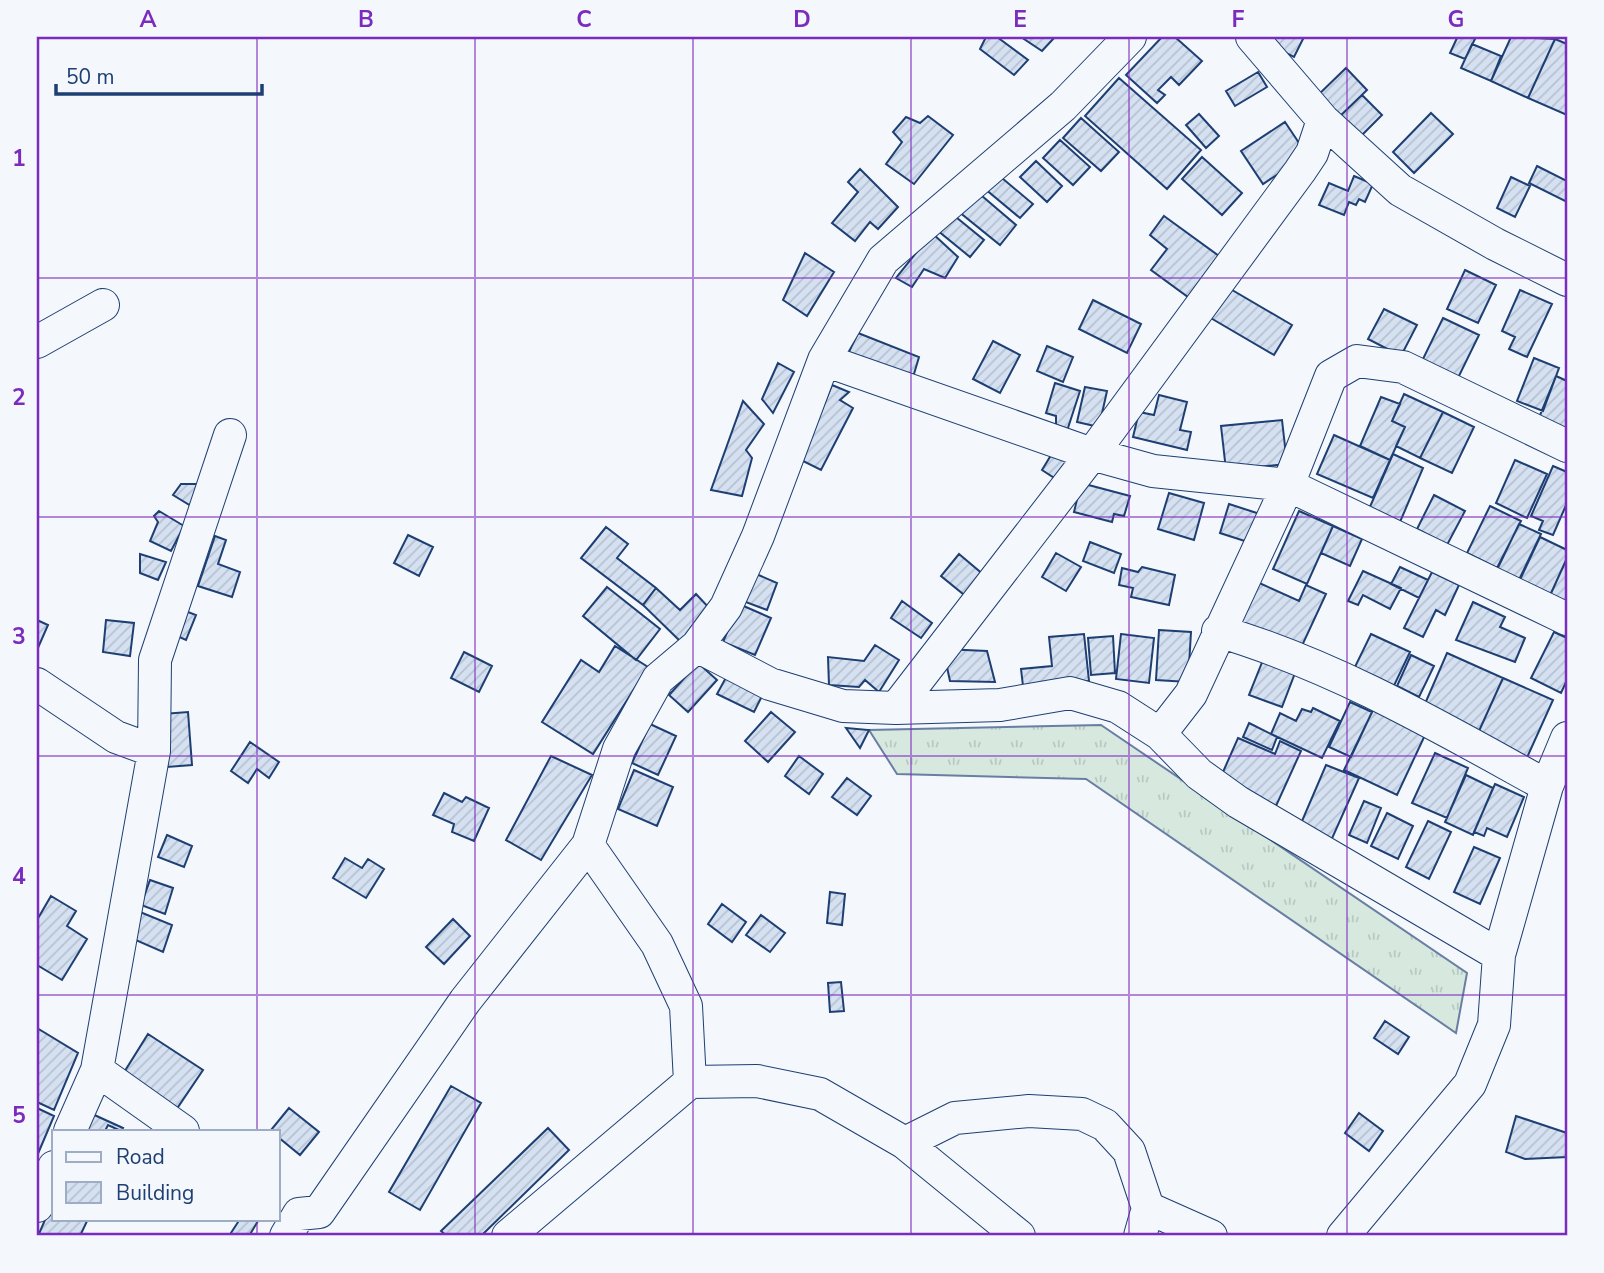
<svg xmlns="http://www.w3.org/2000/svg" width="1604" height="1273" viewBox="0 0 1604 1273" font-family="'Nunito Sans',sans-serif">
<defs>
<pattern id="grass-tufts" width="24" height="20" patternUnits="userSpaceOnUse" patternTransform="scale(1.75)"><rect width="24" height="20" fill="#d7e8df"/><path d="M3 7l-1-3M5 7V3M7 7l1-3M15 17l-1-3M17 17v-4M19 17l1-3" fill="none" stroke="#b8c8c3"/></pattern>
<pattern id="building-hatch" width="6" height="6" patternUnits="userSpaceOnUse" patternTransform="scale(1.75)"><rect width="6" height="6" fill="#d5e0f0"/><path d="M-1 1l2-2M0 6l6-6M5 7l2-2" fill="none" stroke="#b6c1d1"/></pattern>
</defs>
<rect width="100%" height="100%" fill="#f4f7fb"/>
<path fill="url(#grass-tufts)" stroke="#687fa3" stroke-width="2" d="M1101,725L1467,973L1456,1033L1086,779L897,774L869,730Z"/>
<path fill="url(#building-hatch)" stroke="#1d3f73" stroke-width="2" d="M986,37H997L1028,60L1014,75L980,49Z
M1021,37H1055L1042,51Z
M1162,37H1175L1202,61L1179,85L1171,77L1158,90L1165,95L1157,103L1126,75Z
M1271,37H1304L1294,57L1268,44Z
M1454,37H1476L1465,59L1450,53L1457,38Z
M1511,37L1555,39L1528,98L1491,81Z
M1555,39L1567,44V115L1528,98Z
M1472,44L1501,56L1491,81L1461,68Z
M1346,68L1367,90L1336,120L1315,98Z
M1258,72L1267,87L1235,106L1226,91Z
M1119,78L1201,150L1167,189L1085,116Z
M1362,95L1382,115L1357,140L1336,120Z
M1431,113L1453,134L1414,173L1393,152Z
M1199,114L1219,136L1206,148L1186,125Z
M928,116L953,135L914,184L886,164L902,142L893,132L906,117L920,123Z
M1081,118L1119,152L1101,171L1063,138Z
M1285,122L1307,155L1263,184L1241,151Z
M1060,140L1090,167L1073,185L1043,158Z
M1202,157L1242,193L1222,215L1182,179Z
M1036,161L1062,186L1047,202L1020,177Z
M1537,166L1567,181V202L1529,183Z
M860,169L898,207L878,229L870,222L855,241L832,223L858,192L848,182Z
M996,173L1033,204L1020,218L984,188Z
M1354,176L1373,184L1365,202L1359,199L1356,205L1349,202L1344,215L1319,205L1329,183L1348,191Z
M1511,177L1530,186L1515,217L1497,208Z
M975,190L1016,225L1000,245L958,211Z
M951,213L984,240L970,257L937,230Z
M1164,216L1219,256L1188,297L1151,270L1167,249L1150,235Z
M932,233L958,257L945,278L924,269L912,287L896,278Z
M805,253L834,272L807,316L783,300Z
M1465,270L1496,285L1478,323L1447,309Z
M1227,287L1292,325L1274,355L1209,317Z
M1520,290L1552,304L1527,357L1509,349L1515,337L1502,331Z
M1093,300L1141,324L1127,353L1079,329Z
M1384,309L1417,325L1401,356L1368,339Z
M1443,318L1479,335L1457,380L1421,363Z
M858,333L919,357L911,384L846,358Z
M993,341L1020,355L1000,393L973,379Z
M1047,346L1073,357L1063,382L1037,371Z
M1534,358L1559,368L1543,411L1517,401Z
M778,363L794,372L773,413L762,399Z
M1556,376L1567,381V429L1536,425Z
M1055,383L1080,391L1067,431L1056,427V416L1046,413Z
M832,385L849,392L840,400L853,408L821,470L801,460Z
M1085,387L1107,391L1099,427L1077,422Z
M1404,394L1443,412L1420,458L1396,446L1405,427L1392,421Z
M1159,395L1187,402L1180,430L1191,432L1187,450L1133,437L1139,412L1154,415Z
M1381,397L1400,404L1392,421L1405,427L1390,460L1360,446Z
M743,401L764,424L746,450L752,458L742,496L711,490Z
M1443,412L1474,427L1452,473L1420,458Z
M1282,420L1287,464L1226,470L1221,426Z
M1334,435L1390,460L1373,498L1317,474Z
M1053,452L1067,461L1056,479L1042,470Z
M1393,454L1423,468L1400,522L1369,509Z
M1515,460L1547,474L1527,518L1496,503Z
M1553,466L1567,472V503L1553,535L1539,530L1543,521L1531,516Z
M1081,483L1130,496L1124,516L1114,514L1112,522L1074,512Z
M181,484H201L196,509L173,495Z
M1169,493L1204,503L1194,540L1158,529Z
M1434,495L1465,511L1447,545L1417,529Z
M1229,504L1263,515L1254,544L1220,533Z
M1490,506L1521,521L1497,568L1467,553Z
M159,511L184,526L171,551L150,541L158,522L154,516Z
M1299,511L1333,526L1307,584L1273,569Z
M1519,524L1541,534L1516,586L1494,576Z
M1333,526L1362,539L1350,566L1321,553Z
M606,527L628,544L617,558L656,588L643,605L581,558Z
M408,535L433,547L419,576L394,563Z
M215,536L226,540L218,564L240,572L232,597L198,586Z
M1540,537L1567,550V558L1548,600L1517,586Z
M1090,542L1121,554L1114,573L1083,561Z
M1056,553L1081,567L1066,591L1042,577Z
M140,554L166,562L158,580L140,573Z
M959,554L985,576L968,598L941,576Z
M1567,558V609L1548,600Z
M1142,567L1175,575L1169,605L1131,597L1133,588L1119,585L1122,568L1138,572Z
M1400,567L1428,580L1419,598L1391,584Z
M1363,571L1401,588L1390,609L1363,595L1358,605L1348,601Z
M1432,572L1459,585L1445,615L1436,610L1423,637L1404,628Z
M754,573L777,583L767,610L743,601Z
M1255,581L1299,601L1306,585L1326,594L1300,650L1237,621Z
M607,587L660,629L636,660L583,616Z
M656,588L680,610L696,594L712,611L681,642L643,605Z
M902,601L932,623L921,638L891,618Z
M1473,602L1505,617L1500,627L1525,638L1515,662L1456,640Z
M739,604L771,618L755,655L723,642Z
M180,609L196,615L186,640L170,633Z
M37,620L48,625L37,650Z
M106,620L134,623L130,656L103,652Z
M1159,630L1191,632L1188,682L1156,680Z
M1554,632L1567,638V680L1561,693L1531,678Z
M1084,634L1089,681L1023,686L1021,669L1052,666L1049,637Z
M1121,634L1154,638L1149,683L1116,679Z
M1371,634L1410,652L1391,692L1352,673Z
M1113,636L1115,673L1091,675L1088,638Z
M875,645L899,660L879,692L865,680L859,687L829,685L828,657L864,661Z
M615,646L648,667L593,754L542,722L581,660L599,672Z
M943,649L987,651L995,682L950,681Z
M464,652L492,666L479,692L451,678Z
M1447,653L1503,678L1479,731L1424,706Z
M1411,655L1434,666L1419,697L1397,686Z
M1263,660L1295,673L1282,707L1249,695Z
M698,663L717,680L688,712L669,695Z
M729,672L765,690L754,712L717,694Z
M1503,678L1553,700L1525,762L1479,731Z
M1350,702L1372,712L1351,757L1329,747Z
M1313,708L1340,721L1322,758L1271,734L1280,713L1296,721L1302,709L1311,712Z
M1374,708L1426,733L1397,795L1344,770Z
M188,712L192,765L167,767L163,714Z
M771,712L795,732L768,762L745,741Z
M1249,723L1277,737L1272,750L1243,737Z
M650,724L676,736L658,775L632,763Z
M846,728L869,730L860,748Z
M1238,738L1275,754L1280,741L1301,751L1276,806L1219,781Z
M250,742L279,762L269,778L257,769L248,783L231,771Z
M1435,753L1468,768L1447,818L1412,803Z
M551,756L592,775L541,860L506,840Z
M799,756L823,774L809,794L785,776Z
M1326,765L1359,778L1330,843L1299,828Z
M634,770L673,787L657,826L618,809Z
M1466,775L1493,788L1473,835L1445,822Z
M847,778L871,796L857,815L832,797Z
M1495,784L1524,797L1507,837L1487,828L1484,836L1474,832Z
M444,793L462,802L466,797L489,808L474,841L452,832L454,824L433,815Z
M1364,801L1381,808L1367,843L1349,835Z
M1387,813L1413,826L1398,859L1371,846Z
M1428,821L1451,832L1429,879L1406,867Z
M167,835L192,846L184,867L158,857Z
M1474,847L1500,858L1480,904L1454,892Z
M345,858L362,868L368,859L384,869L366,898L333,878Z
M150,880L173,888L165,914L141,905Z
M830,892L845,894L842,925L827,923Z
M51,896L76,911L67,926L87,939L62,980L37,965V920Z
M722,904L746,922L732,942L708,924Z
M140,912L172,925L163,952L131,938Z
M761,915L785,933L770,952L746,935Z
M453,919L470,936L444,964L426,947Z
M841,982L844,1011L830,1012L828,983Z
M1385,1021L1409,1037L1398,1054L1374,1038Z
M37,1028L78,1053L54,1110L37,1102Z
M148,1034L203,1070L176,1110L123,1074Z
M451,1086L481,1103L420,1210L389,1192Z
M37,1108L54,1116L37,1156Z
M289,1108L319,1132L300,1155L278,1137V1131L271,1130Z
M90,1113L123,1128L121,1131L108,1125L105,1131H82Z
M1359,1113L1383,1131L1369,1151L1345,1133Z
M1516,1116L1567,1133V1157L1525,1159L1506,1152Z
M548,1128L569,1150L481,1236H447L441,1231Z
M54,1199V1219H88L80,1236H38Z
M240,1219L258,1221L249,1236H229Z"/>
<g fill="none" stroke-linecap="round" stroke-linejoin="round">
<defs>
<path id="minor" d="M1252,37L1323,120L1400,190L1495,244L1567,280
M37,342L103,305
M824,360L1092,454L1153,471L1288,485L1567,619
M1218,631C1336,666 1440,727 1547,786
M697,646L770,684L843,706L896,708L1000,705L1070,693L1118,707L1160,734L1199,774L1238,802L1499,955
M37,684L116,737L154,751
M896,708L1092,454L1300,171L1312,153L1323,120
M1160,734L1191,694L1288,485L1331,376L1357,361L1403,367L1567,446
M588,845L657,944L686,1006L690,1082
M97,1070L183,1131
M70,1131L97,1070L154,751L155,660L230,435
M905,1143L955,1118L1029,1111L1082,1114L1105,1125L1129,1151L1148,1208L1140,1236
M37,1206L54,1167
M1148,1208L1211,1236
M286,1236L299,1214L319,1212L465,1001L588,845L619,749L658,679L697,646L726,607L758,536L824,360L883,260L1063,106L1130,37
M508,1236L690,1082L757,1081L820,1094L905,1143L1019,1236
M1343,1236L1470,1084L1494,1025L1499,955L1547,786L1567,738"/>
</defs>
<use href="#minor" stroke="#1d3f73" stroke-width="34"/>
<use href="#minor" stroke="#f4f7fb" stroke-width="32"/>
</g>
<path fill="none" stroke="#7b2cbf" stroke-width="2" stroke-opacity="0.55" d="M257,37V1131M475,37V1236M693,37V1236M911,37V1236M1129,37V1236M1347,37V1236M37,278H1567M37,517H1567M37,756H1567M37,995H1567M257,1219V1236"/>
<rect width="1604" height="1273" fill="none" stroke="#f4f7fb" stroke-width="77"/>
<rect x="52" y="1130" width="228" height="91" fill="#f4f7fb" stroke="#9eadc5" stroke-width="2"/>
<rect x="66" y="1152" width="35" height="10" fill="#f4f7fb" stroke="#9eadc5" stroke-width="2"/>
<text x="116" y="1164" font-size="21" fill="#1d3f73">Road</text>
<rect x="66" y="1182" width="35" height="21" fill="url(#building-hatch)" stroke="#9eadc5" stroke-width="2"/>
<text x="116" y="1200" font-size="21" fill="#1d3f73">Building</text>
<path d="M56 84v10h206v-10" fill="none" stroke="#1d3f73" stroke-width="3.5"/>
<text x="66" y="84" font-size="21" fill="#1d3f73" stroke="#f4f7fb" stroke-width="5" paint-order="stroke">50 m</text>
<rect x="38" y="38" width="1528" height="1196" fill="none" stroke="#7b2cbf" stroke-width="2.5"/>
<g font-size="23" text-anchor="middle" font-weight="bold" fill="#7b2cbf">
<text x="148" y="27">A</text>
<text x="366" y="27">B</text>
<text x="584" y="27">C</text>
<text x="802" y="27">D</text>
<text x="1020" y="27">E</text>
<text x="1238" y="27">F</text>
<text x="1456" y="27">G</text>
<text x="19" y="166">1</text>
<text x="19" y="405">2</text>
<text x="19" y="644">3</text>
<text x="19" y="884">4</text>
<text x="19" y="1123">5</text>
</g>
</svg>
